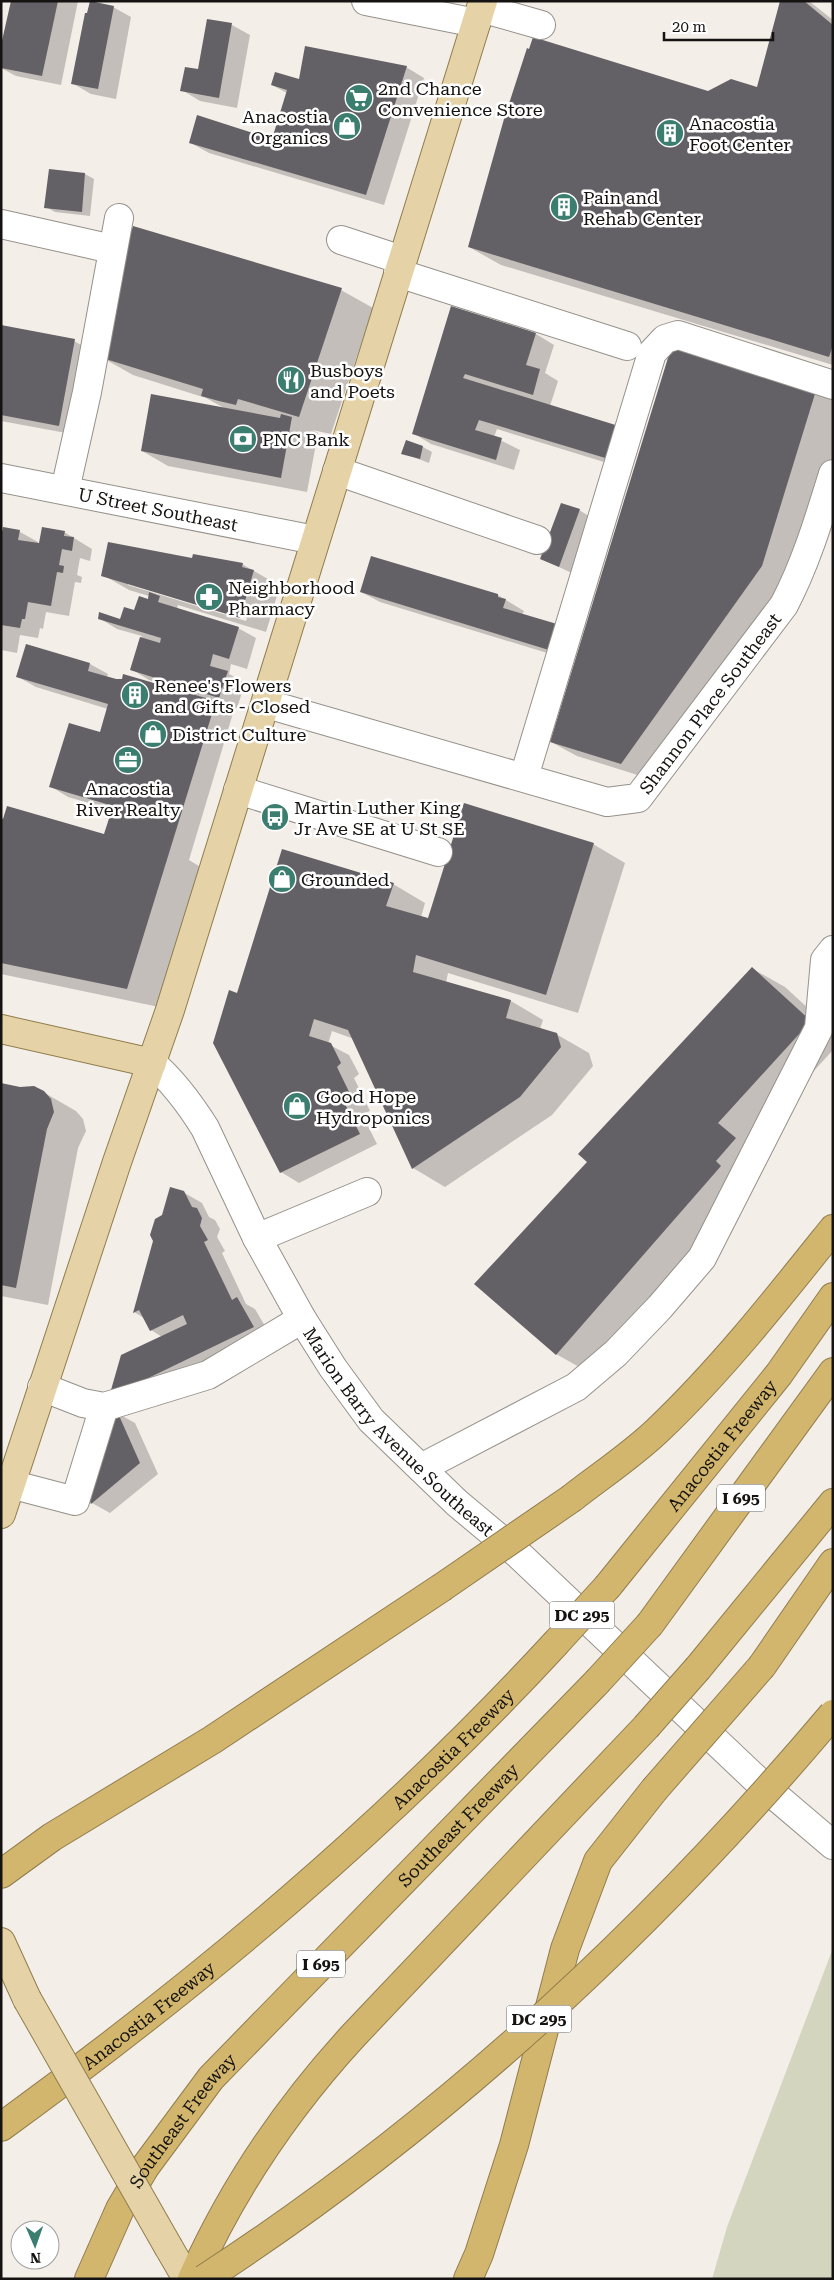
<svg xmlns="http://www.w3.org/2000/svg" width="834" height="2280" viewBox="0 0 834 2280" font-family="'Roboto Serif',serif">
<rect width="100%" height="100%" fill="#f4eee8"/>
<path fill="#d3d5bf" d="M833,1948V2279H712L727,2227Z"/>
<path fill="#0003" fill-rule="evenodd" d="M12,1H78L61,85L16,76L1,68Z
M782,1H809L833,20V365L501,265L469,247L708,92L758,89Z
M113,7L131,17L116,99L91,94L72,83Z
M208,20L232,25L250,35L237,108L200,101L182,90L199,71Z
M406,67L424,78L384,205L209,153L191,143L273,141L287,93L272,85Z
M50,170L85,174L94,179L90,216L55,212L46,207Z
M341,290L373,308L331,434L312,430L318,433L307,492L168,466L142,451L226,409L206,398L133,375L101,357Z
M451,308L536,334L554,345L545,373L558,381L550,406L630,470L497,429L494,437L520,450L514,470L431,444L413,433Z
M1,326L74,341L92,351L77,435L1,421Z
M683,344L833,394V460L794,585L647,778L577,756L551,742Z
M423,447L432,452L429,463L403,453Z
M579,510L597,521L578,576L542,559Z
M20,532L38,542L37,544L64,532L92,549L90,561L80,558L77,575L82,577L81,583L75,582L69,616L46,612L43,629L40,628L38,638L20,635L17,653L1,650V538Z
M193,560L242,564L280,586L266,632L178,605L177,609L238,628L256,638L247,669L231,664L229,674L245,683L237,708L213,701L233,713L189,860L202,868L159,1007L1,974V819L105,836L113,810L68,797L50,786L101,733L108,709L36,687L18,677L27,646L90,664L108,674L107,677L191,695V693L149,680L131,669L142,636L117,629L99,618L121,620L135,612L148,600L149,596L129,590L103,575ZM128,583L247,618L246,621L128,585Z
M361,592L498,595L524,611L522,615L567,659L380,602Z
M593,844L625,863L578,1013L448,973L446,983L511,1001L543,1020L540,1029L556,1034L589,1053L593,1066L552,1115L445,1187L413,1168L354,1039L332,1031L328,1044L349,1055L359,1074L354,1078L370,1111L362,1114L377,1144L299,1183L281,1172L215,1043L238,994L393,884L425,903L421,917L429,920Z
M753,969L785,987L833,1031V1050L749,1142L752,1185L588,1372L556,1354L588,1162Z
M1,1084L43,1092L76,1111L83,1119L86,1131L78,1148L48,1305L1,1296Z
M183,1192L202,1203L209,1217L215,1220L220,1229L217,1237L225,1251L222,1253L246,1304L255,1309L272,1338L128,1406L162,1337L151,1330L144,1318L134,1312L163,1216Z
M117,1413L135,1423L158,1474L110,1513L92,1503Z"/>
<path fill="#636066" d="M11,1H58L42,76L1,68V45Z
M90,1L114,6L98,89L71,84L85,13H87Z
M780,1H804L833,25V345L829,357L468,247L504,119L527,48L529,49L533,37L708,91L731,79L757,87Z
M207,19L232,23L219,98L180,91L185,67L198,69Z
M305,46L407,66L366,195L189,143L197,115L272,139L287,90L271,85L275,72L299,79Z
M49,169L85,173L82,212L44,208Z
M133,226L342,288L299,417L238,399L236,405L219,401L201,396L203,389L99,357L109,301Z
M451,306L536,333L526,365L540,369L533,395L465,374L463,378L622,427L612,460L479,420L475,430L502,438L496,460L412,434Z
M1,325L75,339L59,426L1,415Z
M683,342L818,384L762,566L621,764L550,742L671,348Z
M151,394L280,418L281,414L292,417L281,478L141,451Z
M406,440L423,446L420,459L401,454Z
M561,503L580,509L559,567L540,559Z
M3,527L20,530L18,540L39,543L42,527L65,531L64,536L74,537L72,551L62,549L59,565L64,566L63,573L57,572L51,606L28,602L25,619H22L20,628L1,625V537Z
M108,542L192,558L193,554L243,563L242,567L254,570L240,618L101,576Z
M371,556L498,594V597L506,599L503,608L557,624L549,650L360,592Z
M149,592L160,596L158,602L239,627L229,659L213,654L210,666L228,671L219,698L130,670L140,637L160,643L161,638L98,619L99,612L120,619L124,607L134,610L139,596L148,599Z
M26,644L90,663L88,671L116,679H122L123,674L216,701L127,989L1,963V818L3,819L7,806L104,834L113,806L49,787L69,723L100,732L108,704L16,677Z
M464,803L594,843L546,995L416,955L413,972L511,1000L506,1018L557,1033L561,1047L520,1097L412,1169L348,1030L314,1019L309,1036L331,1043L341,1063L337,1067L353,1100L345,1104L360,1134L280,1173L213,1043L229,990L237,993L282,849L394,883L386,906L428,918Z
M752,967L811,1021L718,1123L736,1138L716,1161L721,1166L556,1355L474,1284L587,1162L578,1154Z
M1,1083L20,1087L34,1086L44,1091L51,1099L54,1112L47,1129L16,1288L1,1285Z
M170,1187L184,1191L192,1207L197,1208L202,1218L200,1226L208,1240L204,1242L232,1300L237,1297L254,1327L109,1397L121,1355L187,1324L183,1315L150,1331L139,1310L133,1313L153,1241L150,1235L155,1219L162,1215Z
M117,1411L140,1463L91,1504L86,1492Z"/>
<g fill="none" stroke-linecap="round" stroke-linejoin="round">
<defs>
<g id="minor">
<path d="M366,1L476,23"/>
<path d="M481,8L541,25"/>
<path d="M1,224L112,249"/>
<path d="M341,240L402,260"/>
<path d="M398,273L627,346"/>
<path d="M337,471L537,540"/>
<path id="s1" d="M1,478L315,540"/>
<path d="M65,490L87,392L119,218"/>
<path id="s2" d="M267,704L607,802L638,798L784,605C806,563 819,519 833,474"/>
<path d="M524,777L652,353L665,339L678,335L833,385"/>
<path d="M238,790L438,852"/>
<path id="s3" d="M152,1063C174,1082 190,1104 205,1128L257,1238L302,1319L333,1368L371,1420L457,1503L518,1554L760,1783L833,1845"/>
<path d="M257,1238L367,1192"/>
<path d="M42,1387L83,1403L104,1407L208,1375L302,1319"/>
<path d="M421,1468L576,1387L616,1353L660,1307L702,1258L819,1028L825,960L833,950"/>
<path d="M10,1484L75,1501L104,1407"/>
</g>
<path id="major" d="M1,1029L152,1063
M1,1514L117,1162L170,1010L483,1
M1,1942L27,1999
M169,2248L187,2279"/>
<g id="highway">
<path d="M572,1498C600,1476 632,1455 658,1430C722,1369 777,1299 833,1229"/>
<path id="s4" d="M608,1586L779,1374L833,1297"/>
<path d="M650,1624L833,1372"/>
<path d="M762,1666L833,1563"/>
<path d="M698,1668L833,1503"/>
<path d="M1,1874L52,1837L212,1740L441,1588"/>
<path id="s5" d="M1,2127C202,1981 386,1827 555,1644"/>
<path id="s6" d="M89,2279L120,2209L145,2167L211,2078L597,1682"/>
<path d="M192,2279C232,2189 286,2109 353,2036L646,1727"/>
<path d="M468,2279L479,2254L514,2145L565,1949L598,1861L654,1790"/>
</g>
</defs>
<use href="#minor" stroke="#95918b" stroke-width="30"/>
<use href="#major" stroke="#907d4d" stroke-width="30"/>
<use href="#highway" stroke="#907d4d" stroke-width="30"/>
<use href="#minor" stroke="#fff" stroke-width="28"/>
<use href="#major" stroke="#e5d3a7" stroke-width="28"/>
<use href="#highway" stroke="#d3b66d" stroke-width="28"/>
<defs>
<path id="major-bridge" d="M27,1999L169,2248"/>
<path id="highway-bridge" d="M441,1588L572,1498
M555,1644L608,1586
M597,1682L650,1624
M646,1727L698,1668
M654,1790L762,1666
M204,2279C441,2125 651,1930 833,1714"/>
</defs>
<use href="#major-bridge" stroke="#907d4d" stroke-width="30" stroke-linecap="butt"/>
<use href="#highway-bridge" stroke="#907d4d" stroke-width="30" stroke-linecap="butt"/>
<use href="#major-bridge" stroke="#e5d3a7" stroke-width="28"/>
<use href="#highway-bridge" stroke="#d3b66d" stroke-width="28"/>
</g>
<defs>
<symbol id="supermarket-disc" viewBox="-11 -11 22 22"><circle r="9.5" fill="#3b7e70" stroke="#fff"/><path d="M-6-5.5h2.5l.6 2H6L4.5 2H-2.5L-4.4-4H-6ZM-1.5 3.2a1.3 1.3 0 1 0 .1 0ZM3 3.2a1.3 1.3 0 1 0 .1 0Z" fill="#fff"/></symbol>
<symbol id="shop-disc" viewBox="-11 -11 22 22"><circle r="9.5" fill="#3b7e70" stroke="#fff"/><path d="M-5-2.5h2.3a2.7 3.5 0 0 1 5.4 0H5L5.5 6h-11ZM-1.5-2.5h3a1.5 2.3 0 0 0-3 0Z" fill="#fff"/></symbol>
<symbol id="building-disc" viewBox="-11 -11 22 22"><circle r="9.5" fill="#3b7e70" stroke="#fff"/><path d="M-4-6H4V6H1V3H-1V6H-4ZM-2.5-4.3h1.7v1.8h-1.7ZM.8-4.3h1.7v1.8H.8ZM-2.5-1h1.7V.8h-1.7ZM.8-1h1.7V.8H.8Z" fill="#fff"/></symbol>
<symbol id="restaurant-disc" viewBox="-11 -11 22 22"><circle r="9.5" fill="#3b7e70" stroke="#fff"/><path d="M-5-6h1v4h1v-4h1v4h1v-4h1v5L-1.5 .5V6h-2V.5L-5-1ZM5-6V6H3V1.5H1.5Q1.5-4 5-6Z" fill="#fff"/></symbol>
<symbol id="bank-disc" viewBox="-11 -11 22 22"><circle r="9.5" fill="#3b7e70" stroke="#fff"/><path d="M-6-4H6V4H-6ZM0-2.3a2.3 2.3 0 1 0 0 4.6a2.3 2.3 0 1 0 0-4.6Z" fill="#fff"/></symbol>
<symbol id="pharmacy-disc" viewBox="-11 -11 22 22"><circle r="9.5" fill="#3b7e70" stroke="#fff"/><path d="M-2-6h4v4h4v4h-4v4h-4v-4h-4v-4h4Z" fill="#fff"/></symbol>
<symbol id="office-disc" viewBox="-11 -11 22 22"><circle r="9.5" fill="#3b7e70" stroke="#fff"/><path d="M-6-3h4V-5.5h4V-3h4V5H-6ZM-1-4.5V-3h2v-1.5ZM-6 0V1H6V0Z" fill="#fff"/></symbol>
<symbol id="bus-disc" viewBox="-11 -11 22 22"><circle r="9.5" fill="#3b7e70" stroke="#fff"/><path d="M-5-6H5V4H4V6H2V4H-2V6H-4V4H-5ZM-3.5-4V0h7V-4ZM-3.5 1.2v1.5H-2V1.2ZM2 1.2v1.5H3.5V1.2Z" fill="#fff"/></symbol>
</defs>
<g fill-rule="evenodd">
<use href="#supermarket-disc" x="343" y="82" width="32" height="32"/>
<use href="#shop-disc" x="331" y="110" width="32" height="32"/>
<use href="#building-disc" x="654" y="117" width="32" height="32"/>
<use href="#building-disc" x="548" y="191" width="32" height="32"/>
<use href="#restaurant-disc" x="275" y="364" width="32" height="32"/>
<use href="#bank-disc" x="227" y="423" width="32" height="32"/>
<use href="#pharmacy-disc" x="193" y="581" width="32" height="32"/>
<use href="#building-disc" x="119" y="679" width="32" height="32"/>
<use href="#shop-disc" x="137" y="718" width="32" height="32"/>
<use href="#office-disc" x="112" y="744" width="32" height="32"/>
<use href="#bus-disc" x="259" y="801" width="32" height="32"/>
<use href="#shop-disc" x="266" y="863" width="32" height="32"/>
<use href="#shop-disc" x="281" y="1090" width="32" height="32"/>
</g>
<g text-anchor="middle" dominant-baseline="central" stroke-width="5" stroke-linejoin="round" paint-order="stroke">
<g fill="#fff" stroke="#5b5a58" stroke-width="1">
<rect x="717" y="1484.5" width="48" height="27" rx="4"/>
<rect x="549.5" y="1601.5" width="65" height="27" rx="4"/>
<rect x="297" y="1950.5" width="48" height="27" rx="4"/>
<rect x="506.5" y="2005.5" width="65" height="27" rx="4"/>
</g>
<g font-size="16" font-weight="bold" fill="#151311">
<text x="741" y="1498">I 695</text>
<text x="582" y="1615">DC 295</text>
<text x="321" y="1964">I 695</text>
<text x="539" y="2019">DC 295</text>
</g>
<g font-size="18" fill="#151311" stroke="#fff" text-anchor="start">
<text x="378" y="88">2nd Chance<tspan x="378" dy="21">Convenience Store</tspan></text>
<text x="328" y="116" text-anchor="end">Anacostia<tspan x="328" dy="21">Organics</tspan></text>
<text x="689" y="123">Anacostia<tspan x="689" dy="21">Foot Center</tspan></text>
<text x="583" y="197">Pain and<tspan x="583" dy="21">Rehab Center</tspan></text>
<text x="310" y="370">Busboys<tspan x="310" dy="21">and Poets</tspan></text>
<text x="262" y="439">PNC Bank</text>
<text x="228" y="587">Neighborhood<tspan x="228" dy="21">Pharmacy</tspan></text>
<text x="154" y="685">Renee's Flowers<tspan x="154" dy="21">and Gifts - Closed</tspan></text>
<text x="172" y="734">District Culture</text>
<text x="128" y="788" text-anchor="middle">Anacostia<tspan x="128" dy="21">River Realty</tspan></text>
<text x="294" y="807">Martin Luther King<tspan x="294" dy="21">Jr Ave SE at U St SE</tspan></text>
<text x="301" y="879">Grounded</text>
<text x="316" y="1096">Good Hope<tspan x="316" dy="21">Hydroponics</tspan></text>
</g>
<g font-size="18" fill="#151311" stroke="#fff">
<text stroke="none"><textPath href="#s1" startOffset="160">U Street Southeast</textPath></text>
<text stroke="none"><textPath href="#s2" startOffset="504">Shannon Place Southeast</textPath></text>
<text stroke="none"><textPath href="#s3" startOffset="448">Marion Barry Avenue Southeast</textPath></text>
<text stroke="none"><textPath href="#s4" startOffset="181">Anacostia Freeway</textPath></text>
<text stroke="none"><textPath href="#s5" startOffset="590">Anacostia Freeway</textPath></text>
<text stroke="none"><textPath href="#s6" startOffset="590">Southeast Freeway</textPath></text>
<text stroke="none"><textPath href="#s5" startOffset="185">Anacostia Freeway</textPath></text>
<text stroke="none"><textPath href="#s6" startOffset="185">Southeast Freeway</textPath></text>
</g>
</g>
<rect width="834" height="2280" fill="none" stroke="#151311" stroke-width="5"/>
<g transform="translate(35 2245) rotate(178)"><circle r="24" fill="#ffffff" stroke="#a1a1a0"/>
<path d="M0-4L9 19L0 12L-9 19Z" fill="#3b7e70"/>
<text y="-8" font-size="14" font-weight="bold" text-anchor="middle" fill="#151311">N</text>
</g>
<path d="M664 32v8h109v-8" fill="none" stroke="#151311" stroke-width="2.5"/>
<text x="672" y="32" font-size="15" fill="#151311" stroke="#ffffff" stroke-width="4" paint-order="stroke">20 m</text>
</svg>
